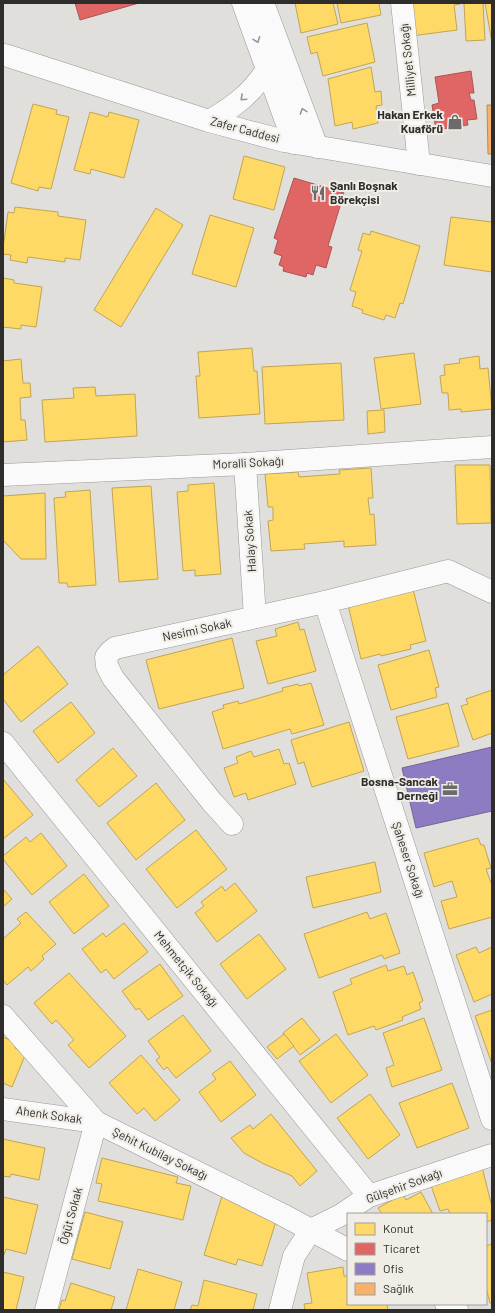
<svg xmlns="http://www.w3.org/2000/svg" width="495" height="1313" viewBox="0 0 495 1313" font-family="Barlow,sans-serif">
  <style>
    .homes { fill: #ffd966; stroke: #c0a554 }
    .shops { fill: #e06666; stroke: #ab5554 }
    .offices { fill: #8e7cc3; stroke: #716495 }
    .health { fill: #f6b26b; stroke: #ba8a58 }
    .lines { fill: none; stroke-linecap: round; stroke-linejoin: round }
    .minor-casing { stroke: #999896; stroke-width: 23 }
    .tertiary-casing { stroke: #999896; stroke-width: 23 }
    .minor { stroke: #fafafa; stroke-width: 22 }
    .tertiary { stroke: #fafafa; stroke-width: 22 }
    .oneway { stroke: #949492 }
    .labels { text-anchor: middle; stroke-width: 4; stroke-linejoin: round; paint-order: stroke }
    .street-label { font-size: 12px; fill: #2e2d2b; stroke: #f0ede7 }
    .poi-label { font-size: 12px; font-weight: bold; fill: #2e2d2b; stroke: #f0ede7; text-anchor: end }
  </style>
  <rect width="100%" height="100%" fill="#e1dfdc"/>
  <g class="homes">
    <path d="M295,3h38l5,21 -37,9z"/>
    <path d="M337,3h42l2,12 -40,8z"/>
    <path d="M404,3h56v1l-6,1 3,25 -46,6z"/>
    <path d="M464,3h19l2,37 -19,1z"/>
    <path d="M485,3h7v40z"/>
    <path d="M367,23l8,39 -52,14 -6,-24 -6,2 -4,-17z"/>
    <path d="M371,67l4,25 6,-1 1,14 -6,1 2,17 -25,6 -1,-7 -17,4 -7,-47z"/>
    <path d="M33,104l24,6 -1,4 13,3 -18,72 -12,-2 -1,4 -27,-8z"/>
    <path d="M90,112l18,5 1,-5 30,8 -15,58 -33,-9 -1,5 -16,-4z"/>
    <path d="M244,156l41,11 -11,43 -41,-11z"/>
    <path d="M15,207l43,5v4l28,4 -6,40 -15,-2v4l-37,-5 -1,6 -17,-3 1,-5 -8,-1v-6l5,-36 6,1z"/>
    <path d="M156,208l27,17 -62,102 -27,-17z"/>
    <path d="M210,215l44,13 -18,59 -44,-13z"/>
    <path d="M451,217l41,5v50l-48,-7z"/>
    <path d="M371,231l49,15 -17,58 -3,-1 -5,15 -9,-3 -2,5 -22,-7 1,-3 -11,-4 4,-14 -6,-2 12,-39 -4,-1 5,-17 7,2z"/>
    <path d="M3,278l11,2v3l28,4 -6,40 -15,-2v4l-18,-2z"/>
    <path d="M252,348l2,23h3l3,43 -61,4 -3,-42h4l-2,-24z"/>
    <path d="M414,353l7,51 -40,5 -7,-51z"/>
    <path d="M479,356l1,13 8,-1 4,41 -31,3v-3l-12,1 -1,-17h-6l-2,-17 5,-1 -1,-10 16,-2 -1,-4z"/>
    <path d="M21,359l2,24h7l1,14 -11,1 1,22h4l2,20 -24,2v-81z"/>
    <path d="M341,363l3,57 -79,4 -3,-57z"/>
    <path d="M95,387l1,9 39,-2 2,42 -92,6 -3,-42 32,-2 -1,-10z"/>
    <path d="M384,410l1,22 -17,2 -1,-23z"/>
    <path d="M455,465h35l1,58 -34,1z"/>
    <path d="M371,468l2,30h-5l2,17 4,-1 2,31 -32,2v-6l-40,3 1,5 -34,2 -3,-30 5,-1v-13h-5l-3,-33 33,-2 1,5 41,-3 -1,-4z"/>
    <path d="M214,483l7,91 -26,2v-6l-12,1 -6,-79 11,-1v-6z"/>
    <path d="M151,486l7,93 -39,3 -7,-94z"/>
    <path d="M90,490l6,95 -28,2 -1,-4h-8l-5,-85 12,-1 -1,-5z"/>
    <path d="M45,493l1,66h-25l-18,-19v-44z"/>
    <path d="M413,589l13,52 -16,4 1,4 -30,7 -1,-2 -19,5 -13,-54z"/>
    <path d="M298,622l2,8 4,-1 12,42 -48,13 -12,-43 21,-5 -2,-7z"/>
    <path d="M232,638l12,50 -85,21 -13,-49z"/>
    <path d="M38,646l30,38 -47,38 -18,-23v-24z"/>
    <path d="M429,650l10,37 -4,1 2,9 -46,13 -13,-45z"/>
    <path d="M311,683l13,42 -32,9 -2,-5 -67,20 -11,-37 12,-4 -1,-3 15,-4 1,3 44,-13 -1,-3 16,-4 1,2z"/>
    <path d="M492,690v43l-19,7 -12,-34 7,-2 -2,-5z"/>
    <path d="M71,702l24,31 -37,30 -25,-32z"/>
    <path d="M448,703l11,43 -51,13 -12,-42z"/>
    <path d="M349,722l15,49 -52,16 -8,-25 -6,2 -7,-24z"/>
    <path d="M113,748l24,28 -38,31 -23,-27z"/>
    <path d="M279,749l5,15 5,-1 7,21 -48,16 -2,-7 -12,4 -10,-29 14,-5 -2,-6 15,-6 3,6z"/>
    <path d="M3,779l30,36 -30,24z"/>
    <path d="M156,783l29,37 -49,40 -29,-37z"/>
    <path d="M196,830l31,39 -50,39 -31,-39z"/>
    <path d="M41,833l26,33 -35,29 -29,-36v-3l23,-19 4,5z"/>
    <path d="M478,838l3,7h3l7,23 -5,1 5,14 1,-1v35l-43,12 -8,-28 16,-4 -5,-16 -18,6 -10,-34z"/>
    <path d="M375,862l6,30 -68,16 -7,-31z"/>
    <path d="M84,874l25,32 -35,28 -25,-32z"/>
    <path d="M235,883l22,28 -40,31 -22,-29 9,-7 -3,-4 21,-16 3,5z"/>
    <path d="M3,889l9,10 -9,8z"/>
    <path d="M26,912l30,32 -14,12 2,3 -13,12 -3,-4 -21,18 -4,-5v-41l18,-16 -4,-4z"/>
    <path d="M367,912l3,7 16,-6 14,40 -16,6 -2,-4 -63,23 -15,-44z"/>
    <path d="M124,923l24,29 -34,27 -8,-10 -5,4 -19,-24 21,-16 3,4z"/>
    <path d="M259,934l27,35 -39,30 -27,-35z"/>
    <path d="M476,947l3,6 13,-6v47l-18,8 -18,-47z"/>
    <path d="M160,964l23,32 -35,24 -9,-12 -3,2 -14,-19z"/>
    <path d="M386,965l2,6 16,-5 3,9 6,-3 10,29 -4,2 2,6 -19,8 1,3 -27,10 -2,-4 -26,9 -15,-43 19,-8 -2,-5z"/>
    <path d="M69,973l57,63 -37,32 -21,-23 6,-5 -18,-20 -4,4 -18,-21z"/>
    <path d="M492,1010v54l-17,-48z"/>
    <path d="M183,1015l28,36 -35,27 -9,-11 -3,3 -8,-10 4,-3 -12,-16z"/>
    <path d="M302,1018l18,22 -20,15 -17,-22z"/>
    <path d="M424,1018l18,52 -50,17 -6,-19 8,-3 -11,-32z"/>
    <path d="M284,1034l10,12 -17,13 -10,-12z"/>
    <path d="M336,1034l32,41 -37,28 -32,-42z"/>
    <path d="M3,1037l14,6 -2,5 11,5 -14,34 -9,-4z"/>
    <path d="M141,1055l39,45 -25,21 -11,-13 -7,6 -28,-31z"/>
    <path d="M230,1061l26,34 -35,27 -22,-30 17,-13 -4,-5z"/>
    <path d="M452,1083l17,45 -52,20 -18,-45z"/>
    <path d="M370,1094l30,41 -32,24 -31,-41z"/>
    <path d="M271,1114l46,57 -17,15 -8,-10 -28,-12 -20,-11 -13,-15 19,-13 3,4z"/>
    <path d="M3,1139l42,9 -6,32 -28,-6 -1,3 -7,-1z"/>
    <path d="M102,1158l76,19 -2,6 15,3 -8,34 -85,-19 4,-17 -6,-1z"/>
    <path d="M482,1167l10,40v13l-6,2v-8h-36l-2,-5 -8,2 -11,-31z"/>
    <path d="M421,1192l12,22h-51l-4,-6 25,-14 3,6z"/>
    <path d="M222,1196l55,22 -15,48 -24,-7 -2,6 -32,-10z"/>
    <path d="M3,1197l35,8 -12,49 -20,-5 -2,6 -1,-1z"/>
    <path d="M85,1212l38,10 -13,47 -38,-10z"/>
    <path d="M492,1244v59h-2l-4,-15v-42z"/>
    <path d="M343,1267l1,9h4v28h39l1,6h-83l-1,-6 8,-1 -5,-30z"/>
    <path d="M138,1269l44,13 -8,28h-48z"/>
    <path d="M3,1272l21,5 -8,33h-13z"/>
    <path d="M204,1280l53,14 -4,16h-63l2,-5 6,1z"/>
    <path d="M71,1283l44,14 -4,13h-52l3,-10 3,1z"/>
  </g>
  <g class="shops">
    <path d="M75,3h64l-59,17z"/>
    <path d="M471,71l3,22h-5l2,7h3l3,19 -10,1 1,5 -32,5 -4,-25 7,-2 -4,-26z"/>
    <path d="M294,178l50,15 -16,53 4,1 -6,21 -10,-3 -3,10 -6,-2 -1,4 -23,-6 1,-4 -5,-2 3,-9 -8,-3 4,-13 -4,-2z"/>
  </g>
  <path class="offices" d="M492,747v64l-76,17 -14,-60z"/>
  <path class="health" d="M487,105h5v49h-4z"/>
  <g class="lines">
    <g class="minor-casing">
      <g id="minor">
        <path d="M243,3l51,140"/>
        <path d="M263,3l54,144"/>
        <path d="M402,3l17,161"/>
        <path d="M209,121c25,-14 43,-28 59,-53"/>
        <path d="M245,464l10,153"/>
        <path d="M3,475l242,-11 247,-17"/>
        <path d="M325,602l167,517"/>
        <path d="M3,743l366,453"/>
        <path d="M232,824l-20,-22 -99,-124 -6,-12 -1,-9 4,-5 5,-4 210,-46 123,-31 44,21"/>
        <path d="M3,1016l93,106 187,93 65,35"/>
        <path d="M3,1109l93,13 -50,188"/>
        <path d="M446,1304l11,6"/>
        <path d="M280,1310l14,-54 17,-26 30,-15 28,-19 123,-41"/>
      </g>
    </g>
    <g class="tertiary-casing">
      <path id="tertiary" d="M5,55l204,66 75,20 208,35"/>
    </g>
    <use href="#minor" class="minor"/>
    <use href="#tertiary" class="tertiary"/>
  </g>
  <defs><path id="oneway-chevron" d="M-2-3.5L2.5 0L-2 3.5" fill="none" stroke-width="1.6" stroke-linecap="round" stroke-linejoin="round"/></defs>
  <g class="oneway">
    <use href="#oneway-chevron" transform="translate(257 40) rotate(69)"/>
    <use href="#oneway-chevron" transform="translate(243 98) rotate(137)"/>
    <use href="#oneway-chevron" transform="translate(303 111) rotate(-110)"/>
  </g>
  <defs>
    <g id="shop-bare" transform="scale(1.2)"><path d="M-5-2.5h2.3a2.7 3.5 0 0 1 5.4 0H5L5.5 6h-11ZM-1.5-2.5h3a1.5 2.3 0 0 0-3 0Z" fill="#6d6b69" stroke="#f0ede7" stroke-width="2.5" paint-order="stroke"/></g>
    <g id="restaurant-bare" transform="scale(1.2)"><path d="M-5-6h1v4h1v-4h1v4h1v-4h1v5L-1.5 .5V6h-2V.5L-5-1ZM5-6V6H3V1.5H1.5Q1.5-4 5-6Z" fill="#6d6b69" stroke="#f0ede7" stroke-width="2.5" paint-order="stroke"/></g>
    <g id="office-bare" transform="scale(1.2)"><path d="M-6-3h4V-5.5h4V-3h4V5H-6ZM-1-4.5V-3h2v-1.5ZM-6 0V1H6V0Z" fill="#6d6b69" stroke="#f0ede7" stroke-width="2.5" paint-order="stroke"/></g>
  </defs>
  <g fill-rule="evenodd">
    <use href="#shop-bare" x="455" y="122"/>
    <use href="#restaurant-bare" x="318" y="193"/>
    <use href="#office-bare" x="450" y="789"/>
  </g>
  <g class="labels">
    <g class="street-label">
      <text transform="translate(408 60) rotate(-96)" y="4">Milliyet Sokağı</text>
      <text transform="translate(245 130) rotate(15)" y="4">Zafer Caddesi</text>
      <text transform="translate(248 463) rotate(-3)" y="4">Moralli Sokağı</text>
      <text transform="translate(250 541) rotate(-94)" y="4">Halay Sokak</text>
      <text transform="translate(197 630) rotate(-12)" y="4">Nesimi Sokak</text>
      <text transform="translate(408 860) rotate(72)" y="4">Şaheser Sokağı</text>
      <text transform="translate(186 969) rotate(51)" y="4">Mehmetçik Sokağı</text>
      <text transform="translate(49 1115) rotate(8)" y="4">Ahenk Sokak</text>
      <text transform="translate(160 1154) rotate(26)" y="4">Şehit Kubilay Sokağı</text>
      <text transform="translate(404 1186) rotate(-20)" y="4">Gülşehir Sokağı</text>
      <text transform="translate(71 1216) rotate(-75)" y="4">Öğüt Sokak</text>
    </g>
    <g class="poi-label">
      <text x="443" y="119">Hakan Erkek<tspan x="443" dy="14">Kuaförü</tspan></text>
      <text x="330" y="190" text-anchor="start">Şanlı Boşnak<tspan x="330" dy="14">Börekçisi</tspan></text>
      <text x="438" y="786">Bosna-Sancak<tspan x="438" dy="14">Derneği</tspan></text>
    </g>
  </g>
  <rect width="495" height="1313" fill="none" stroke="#2e2d2b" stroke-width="8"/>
  <rect x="347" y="1213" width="140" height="92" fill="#f0ede7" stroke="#a2a09c"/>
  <rect x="355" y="1223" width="20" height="12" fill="#ffd966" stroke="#a2a09c"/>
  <text x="383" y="1233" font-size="12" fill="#2e2d2b">Konut</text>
  <rect x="355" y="1243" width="20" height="12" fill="#e06666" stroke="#a2a09c"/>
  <text x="383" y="1253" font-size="12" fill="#2e2d2b">Ticaret</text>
  <rect x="355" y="1263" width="20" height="12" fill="#8e7cc3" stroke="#a2a09c"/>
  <text x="383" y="1273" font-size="12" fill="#2e2d2b">Ofis</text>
  <rect x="355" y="1283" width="20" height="12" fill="#f6b26b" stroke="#a2a09c"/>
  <text x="383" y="1293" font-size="12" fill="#2e2d2b">Sağlık</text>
</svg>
